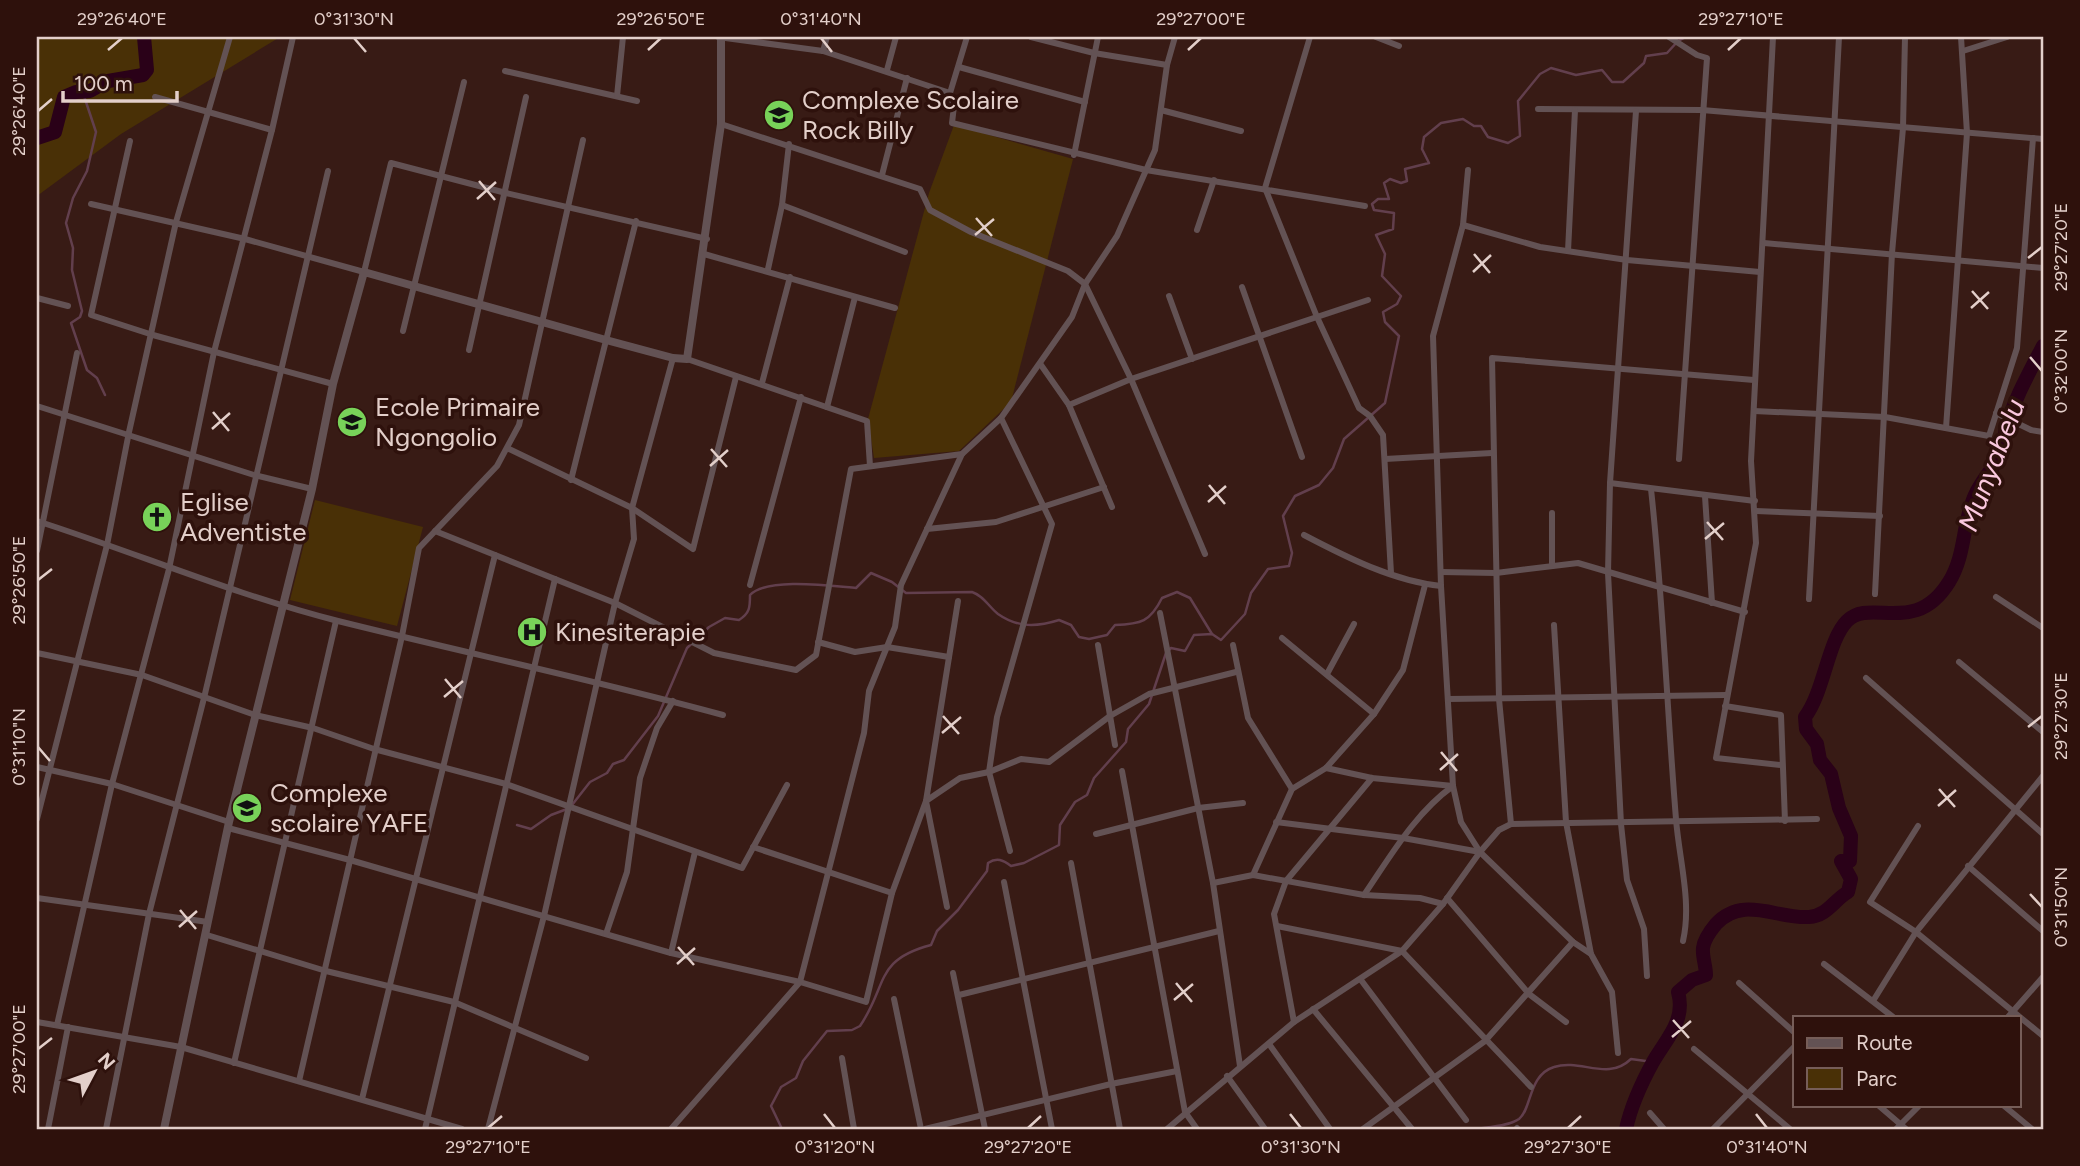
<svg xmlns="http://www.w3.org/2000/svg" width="2080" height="1166" viewBox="0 0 2080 1166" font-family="Figtree,sans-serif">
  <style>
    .green { fill: #493006 }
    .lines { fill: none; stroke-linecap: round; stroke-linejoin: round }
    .stream { stroke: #623f4d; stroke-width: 2.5 }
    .river { stroke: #2a0118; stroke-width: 14 }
    .minor { stroke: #635254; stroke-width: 6 }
    .tertiary { stroke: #635254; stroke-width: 8 }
    .ticks { fill: none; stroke: #e3cfca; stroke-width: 2.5 }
    .labels { text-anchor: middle; stroke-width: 7; stroke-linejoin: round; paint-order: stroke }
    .poi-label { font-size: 26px; fill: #e3cfca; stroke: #2e110c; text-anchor: start }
    .water-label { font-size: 28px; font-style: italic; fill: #fac8de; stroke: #2e110c }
    .neatline { fill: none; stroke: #e3cfca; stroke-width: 2.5 }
    .ticks-label { font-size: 18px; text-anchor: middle; fill: #e3cfca }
  </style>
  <rect width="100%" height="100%" fill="#381b15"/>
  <g class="green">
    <path d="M37,37h243l-159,97 -84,62z"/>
    <path d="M954,125l119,34 -62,243 -52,49 -85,7 -6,-39 61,-226z"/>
    <path d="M315,500l108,27 -26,99 -107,-26z"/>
  </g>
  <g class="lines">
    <g class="stream">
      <path d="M83,93l13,39 -9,39 -14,27 -7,25 7,25 -1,22 10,41 -2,6 -9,6 16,47 10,8 8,17"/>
      <path d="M572,805l18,-23 17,-9 6,-9 11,-4 34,-44 29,-68 22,-21 16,-9 14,2c11,-7 11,-13 11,-25 17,-18 82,-9 106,-7l15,-15 21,9 14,11 66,-1c12,4 16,14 26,22 20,14 39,13 61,6l12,5 8,12 10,2 18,-4 8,-10c26,-1 35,-3 47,-27l15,-6 13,6 22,36"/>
      <path d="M517,825l14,4 20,-14 16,-6"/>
      <path d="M782,1129l-11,-23 10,-19 15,-9 7,-17 24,-30 25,-1 8,-4c28,-41 14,-66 71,-81l6,-14 21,-21 29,-39 1,-8c9,-6 15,-3 23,3l13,-3 35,-18 1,-20 15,-23 12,-7 7,-17 32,-36 2,-13 21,-25 17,-51 5,-5 14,3 9,-16 18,-1 9,6 24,-26 6,-21 17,-24 21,-3 3,-13 -9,-37 12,-20 24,-11 14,-17 11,-29 41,-36 14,-67 -14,-14 -2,-10 14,-8 4,-8 -19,-20 3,-22 -9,-19 17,-6 1,-16 -20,-3 -2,-6 6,-5h11l-5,-16 6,-4 11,4 6,-2 -2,-12 24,-6 -7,-14 2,-12 17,-14 22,-4 11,7h7l7,11 20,6 12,-7 -2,-35 22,-27 11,-6 25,7 26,-5 10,12h11l21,-19 2,-7 21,-3 11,-12 8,-4"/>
      <path d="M1476,1129c13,-2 33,-3 43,-10 13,-10 9,-44 35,-52 27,-9 53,15 77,-8l22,3"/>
    </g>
    <g class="river">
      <path d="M37,138l18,-6 9,-35 12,-5 14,-1 18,-10 35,-6 4,-5 -3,-33"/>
      <path d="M1626,1129c5,-23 16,-47 27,-67 14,-24 33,-42 25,-70l14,-12 14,-5c0,-9 -4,-19 -3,-27 1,-9 8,-18 13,-24 27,-29 60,-5 93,-7 18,-1 25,-17 39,-25l3,-13 -10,-18h9l1,-25 -12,-28 -8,-34 -11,-14 -3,-16 -11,-15 -1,-12c19,-25 23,-77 42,-96 24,-24 68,16 102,-39 17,-27 13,-59 26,-87 7,-16 21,-29 27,-45 3,-7 2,-15 4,-21 8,-30 23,-56 37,-83"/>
    </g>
    <g class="minor">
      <path d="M718,37l105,14 127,42"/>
      <path d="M967,37l-17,56 4,13 -2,17 194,47 219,36"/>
      <path d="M1031,37l63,16 73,12"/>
      <path d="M1310,37l-45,151 52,129 42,91 11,8 13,19 8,138"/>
      <path d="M1376,37l23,9"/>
      <path d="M1669,37l28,18 10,3 -28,401"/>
      <path d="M1773,37l-22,424 5,82 -40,215 65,7"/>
      <path d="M823,51l4,-14"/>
      <path d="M1963,51l44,-14"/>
      <path d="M959,67l126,35"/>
      <path d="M887,70l9,-33"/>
      <path d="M505,71l132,30"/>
      <path d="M617,96l6,-59"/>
      <path d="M155,97l117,33"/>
      <path d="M1538,109l164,1 341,29"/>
      <path d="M1161,110l80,21"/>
      <path d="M1636,111l-26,372 -2,90 13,251 6,56 17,49 3,47"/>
      <path d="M721,124l199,65 10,21 41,22 97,39 17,13 46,95 74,175"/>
      <path d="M130,141l-39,174 62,20 180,49"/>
      <path d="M1074,155l24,-118"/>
      <path d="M1468,170l-5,55 -30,111 8,250 12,200 8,36 19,30 93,90 18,12 21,38 6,61"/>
      <path d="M882,175l25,-97"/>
      <path d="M91,204l154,35 119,33 27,-109 115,30 201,46"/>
      <path d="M782,205l123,47"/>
      <path d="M1463,225l77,22 87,13 133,12"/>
      <path d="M1197,230l17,-50"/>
      <path d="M1764,243l279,25"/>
      <path d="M1568,251l7,-141"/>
      <path d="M704,254l191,54"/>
      <path d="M768,269l14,-64 7,-61"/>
      <path d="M1242,287l60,170"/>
      <path d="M1169,296l23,63"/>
      <path d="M37,298l31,8"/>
      <path d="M403,331l61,-249"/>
      <path d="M469,350l57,-253"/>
      <path d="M687,359l180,62 3,45"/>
      <path d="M1041,365l28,40 43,102"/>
      <path d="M762,383l28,-106"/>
      <path d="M1069,405l62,-26 237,-79"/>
      <path d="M37,406l217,69 58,14"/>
      <path d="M827,407l28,-110"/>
      <path d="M1754,411l131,6 104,19 28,-88 16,-210"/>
      <path d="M1996,413l35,17 12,2"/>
      <path d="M1001,418l51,106 -55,193 -8,55 21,79"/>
      <path d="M1946,428l21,-295 -6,-96"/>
      <path d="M509,449l123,59 61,41 43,-172"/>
      <path d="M1385,459l107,-6"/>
      <path d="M571,480l65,-259"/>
      <path d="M1610,483l145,18"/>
      <path d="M1651,489c12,110 16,220 25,330 3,40 16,83 7,122"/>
      <path d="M1705,496l7,107"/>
      <path d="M1756,511l124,5"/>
      <path d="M1552,513v53"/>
      <path d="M37,521c100,32 198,74 301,100 128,32 257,59 385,94"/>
      <path d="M927,529l69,-7 108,-35"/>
      <path d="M435,531l180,72 99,50 82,17 20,-15 35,-186 111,-15 39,-36 71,-101 13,-33 32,-48 38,-86 12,-85 8,-28"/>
      <path d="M1304,535c42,22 89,46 137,51"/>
      <path d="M37,551l40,-198"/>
      <path d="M1441,572l55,1 82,-10 167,49"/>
      <path d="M750,585l51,-188"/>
      <path d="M1875,594l17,-341 11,-125 2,-91"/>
      <path d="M1996,597l47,31"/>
      <path d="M1809,599l30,-562"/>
      <path d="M1160,613l53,270 27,183"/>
      <path d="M1554,625l12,197 25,132"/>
      <path d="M1282,638l92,76"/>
      <path d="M818,642l37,10 32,-5 62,10"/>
      <path d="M1098,645l17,100"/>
      <path d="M1233,645l15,73 44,71"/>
      <path d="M37,653l105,22 113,40 58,13 61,21 132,35 236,84 45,-83"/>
      <path d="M1959,662l84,70"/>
      <path d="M1327,674l27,-50"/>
      <path d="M1866,678l177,156"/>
      <path d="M1448,699l278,-4"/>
      <path d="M1725,706l56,9 4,106"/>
      <path d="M37,767l75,17 117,38"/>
      <path d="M1326,768l46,10 81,8"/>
      <path d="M1122,771l63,341 12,17"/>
      <path d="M37,819l70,-274 22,-113 47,-210 54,-185"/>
      <path d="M1276,822l127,16 77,14"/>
      <path d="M1511,824l-12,-125 -7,-341 262,22"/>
      <path d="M1918,826l-48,76 46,30 127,104"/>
      <path d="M228,828l122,32 321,93 129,29 66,20 26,-109 34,-92 32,-200"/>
      <path d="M1096,834l102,-26 45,-5"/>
      <path d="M753,847l139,46"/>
      <path d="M1071,863l49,266"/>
      <path d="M1968,866l75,65"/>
      <path d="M1253,875l39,-86 34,-21 48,-54 29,-44 22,-85"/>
      <path d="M1004,882l48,247"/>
      <path d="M1213,883l40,-8 111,20 56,3 23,6"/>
      <path d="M1364,895c26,-38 51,-82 89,-109"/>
      <path d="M37,898l171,24"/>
      <path d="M1447,898l82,96 37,28"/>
      <path d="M947,907l-21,-106 34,-23 29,-6 32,-13 28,3 61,-46 39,-22 87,-22"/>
      <path d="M1277,926l125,25 129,136"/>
      <path d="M606,934l21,-62 13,-94 17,-50 16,-27"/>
      <path d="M207,935l119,36 128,31 132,56"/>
      <path d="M671,953l24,-101"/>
      <path d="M1824,964l69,53"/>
      <path d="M953,973l32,156"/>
      <path d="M1361,980l105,140"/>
      <path d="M1739,983l56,50"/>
      <path d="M959,995l260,-64"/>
      <path d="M894,999l27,130"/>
      <path d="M1873,1001l43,-69 127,-156"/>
      <path d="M1313,1009l99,120"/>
      <path d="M2008,1017l35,-40"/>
      <path d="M37,1022l144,25 281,82"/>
      <path d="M1294,1022l-20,-108 12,-33 86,-103"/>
      <path d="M57,1025l55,-241 57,-215 45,-217 58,-222 21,-93"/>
      <path d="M1269,1044l61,85"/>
      <path d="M1694,1049l96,80"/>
      <path d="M842,1058l12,71"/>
      <path d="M234,1063l102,-442"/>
      <path d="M1227,1076l38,53"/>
      <path d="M299,1081l103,-445 17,-88 78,-82 22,-41 64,-285"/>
      <path d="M362,1099l133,-544"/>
      <path d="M1878,1105l28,24"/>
      <path d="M2003,1105l29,24"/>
      <path d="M1650,1113l14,16"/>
      <path d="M1517,1128l1,1"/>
      <path d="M48,1129l20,-102"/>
      <path d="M106,1129l43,-215 55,-216 124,-527"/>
      <path d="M425,1129l130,-550"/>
      <path d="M488,1129l56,-213 71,-313 19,-64 -2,-31 41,-150"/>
      <path d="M671,1129l129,-147 64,-249 5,-42 26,-64 6,-42 61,-131"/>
      <path d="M925,1129l186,-45 66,-13"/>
      <path d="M1167,1129l127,-107 108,-71 41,-47 37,-52 19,-22 12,-6 306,-5"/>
      <path d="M1363,1129l122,-88 88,-99"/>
      <path d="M1713,1129l82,-83"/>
      <path d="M1896,1129l24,-24"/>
    </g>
    <path class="tertiary" d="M164,1129l65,-307 83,-333 21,-105 31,-112 242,68 67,18 14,1 34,-235v-87"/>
  </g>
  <path class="ticks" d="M354,38l12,14M821,38l11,14M108,50l14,-12M648,50l13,-12M1188,50l13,-12M1728,50l13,-12M38,111l14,-12M479,181l16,19M477,199l19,-17M976,218l16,18M975,235l19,-16M1474,254l16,19M2028,258l14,-11M1473,272l18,-17M1972,291l16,18M1971,308l18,-16M2030,357l12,14M213,412l16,19M212,429l18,-16M711,449l16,18M710,466l18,-16M1209,485l16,19M1208,502l18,-16M1707,522l16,18M1705,539l19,-16M38,580l14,-11M445,679l16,19M444,697l19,-16M943,716l16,18M2028,727l14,-11M942,733l19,-16M38,747l12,14M1441,752l16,19M1440,770l18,-16M1939,789l16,18M1938,806l18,-16M2030,894l12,13M180,910l16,19M179,927l18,-16M678,947l16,18M677,964l18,-16M1176,983l16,19M1174,1000l19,-16M1673,1020l16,18M1672,1037l19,-16M38,1049l14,-11M824,1114l11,14M1290,1114l11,14M1756,1114l11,14M488,1128l14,-12M1028,1128l13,-12M1568,1128l13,-12"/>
  <defs>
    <g id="school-disc" transform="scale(1.575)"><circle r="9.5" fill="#78d259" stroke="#2e110c"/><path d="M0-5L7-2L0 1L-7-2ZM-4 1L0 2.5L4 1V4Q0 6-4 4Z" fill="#111"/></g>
    <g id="church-disc" transform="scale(1.575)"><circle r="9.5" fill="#78d259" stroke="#2e110c"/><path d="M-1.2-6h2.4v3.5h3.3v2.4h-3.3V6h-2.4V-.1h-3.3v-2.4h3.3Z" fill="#111"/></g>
    <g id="hospital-disc" transform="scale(1.575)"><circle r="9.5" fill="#78d259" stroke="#2e110c"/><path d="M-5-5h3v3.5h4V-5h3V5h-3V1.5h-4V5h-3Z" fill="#111"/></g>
  </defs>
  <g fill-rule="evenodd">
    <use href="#school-disc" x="779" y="115"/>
    <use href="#school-disc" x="352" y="422"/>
    <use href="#church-disc" x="157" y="517"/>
    <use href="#hospital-disc" x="532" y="632"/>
    <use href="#school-disc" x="247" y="808"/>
  </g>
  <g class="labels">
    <g class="poi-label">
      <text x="802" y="109">Complexe Scolaire<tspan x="802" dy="30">Rock Billy</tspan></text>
      <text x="375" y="416">Ecole Primaire<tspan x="375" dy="30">Ngongolio</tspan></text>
      <text x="180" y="511">Eglise<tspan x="180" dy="30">Adventiste</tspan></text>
      <text x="555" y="641">Kinesiterapie</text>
      <text x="270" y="802">Complexe<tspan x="270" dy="30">scolaire YAFE</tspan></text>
    </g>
    <g class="water-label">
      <text transform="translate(1991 465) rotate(-69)" y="10">Munyabelu</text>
    </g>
  </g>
  <rect width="2080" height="1166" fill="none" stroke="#2e110c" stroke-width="77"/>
  <rect x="1793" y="1016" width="228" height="91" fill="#2e110c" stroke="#765d58" stroke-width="2"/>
  <rect x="1807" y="1038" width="35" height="10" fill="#635254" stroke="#765d58" stroke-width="2"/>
  <text x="1856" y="1050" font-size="21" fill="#e3cfca">Route</text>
  <rect x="1807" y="1068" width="35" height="21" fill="#493006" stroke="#765d58" stroke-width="2"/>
  <text x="1856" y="1086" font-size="21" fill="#e3cfca">Parc</text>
  <g transform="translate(94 1072) rotate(49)" stroke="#2e110c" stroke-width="5" paint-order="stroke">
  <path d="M0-5L12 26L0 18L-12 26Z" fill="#e3cfca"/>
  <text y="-10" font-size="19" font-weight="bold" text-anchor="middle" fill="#e3cfca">N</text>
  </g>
  <path d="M63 91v10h114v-10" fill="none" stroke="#e3cfca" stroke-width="3.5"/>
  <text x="74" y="91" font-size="21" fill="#e3cfca" stroke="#2e110c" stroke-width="5" paint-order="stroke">100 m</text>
  <rect x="38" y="38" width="2004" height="1090" class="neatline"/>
  <g class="ticks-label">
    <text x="122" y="25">29°26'40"E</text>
    <text x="354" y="25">0°31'30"N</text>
    <text x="661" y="25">29°26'50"E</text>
    <text x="821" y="25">0°31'40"N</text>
    <text x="1201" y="25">29°27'00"E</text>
    <text x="1741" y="25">29°27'10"E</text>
    <text transform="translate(19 111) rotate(-90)" y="6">29°26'40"E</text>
    <text transform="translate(2061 247) rotate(-90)" y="6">29°27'20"E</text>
    <text transform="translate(2061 371) rotate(-90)" y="6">0°32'00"N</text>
    <text transform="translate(19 580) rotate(-90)" y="6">29°26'50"E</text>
    <text transform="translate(2061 716) rotate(-90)" y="6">29°27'30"E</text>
    <text transform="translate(19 747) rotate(-90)" y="6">0°31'10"N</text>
    <text transform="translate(2061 907) rotate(-90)" y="6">0°31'50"N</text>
    <text transform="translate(19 1049) rotate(-90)" y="6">29°27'00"E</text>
    <text x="488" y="1153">29°27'10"E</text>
    <text x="835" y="1153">0°31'20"N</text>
    <text x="1028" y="1153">29°27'20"E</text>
    <text x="1301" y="1153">0°31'30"N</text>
    <text x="1568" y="1153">29°27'30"E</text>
    <text x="1767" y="1153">0°31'40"N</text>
  </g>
</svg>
